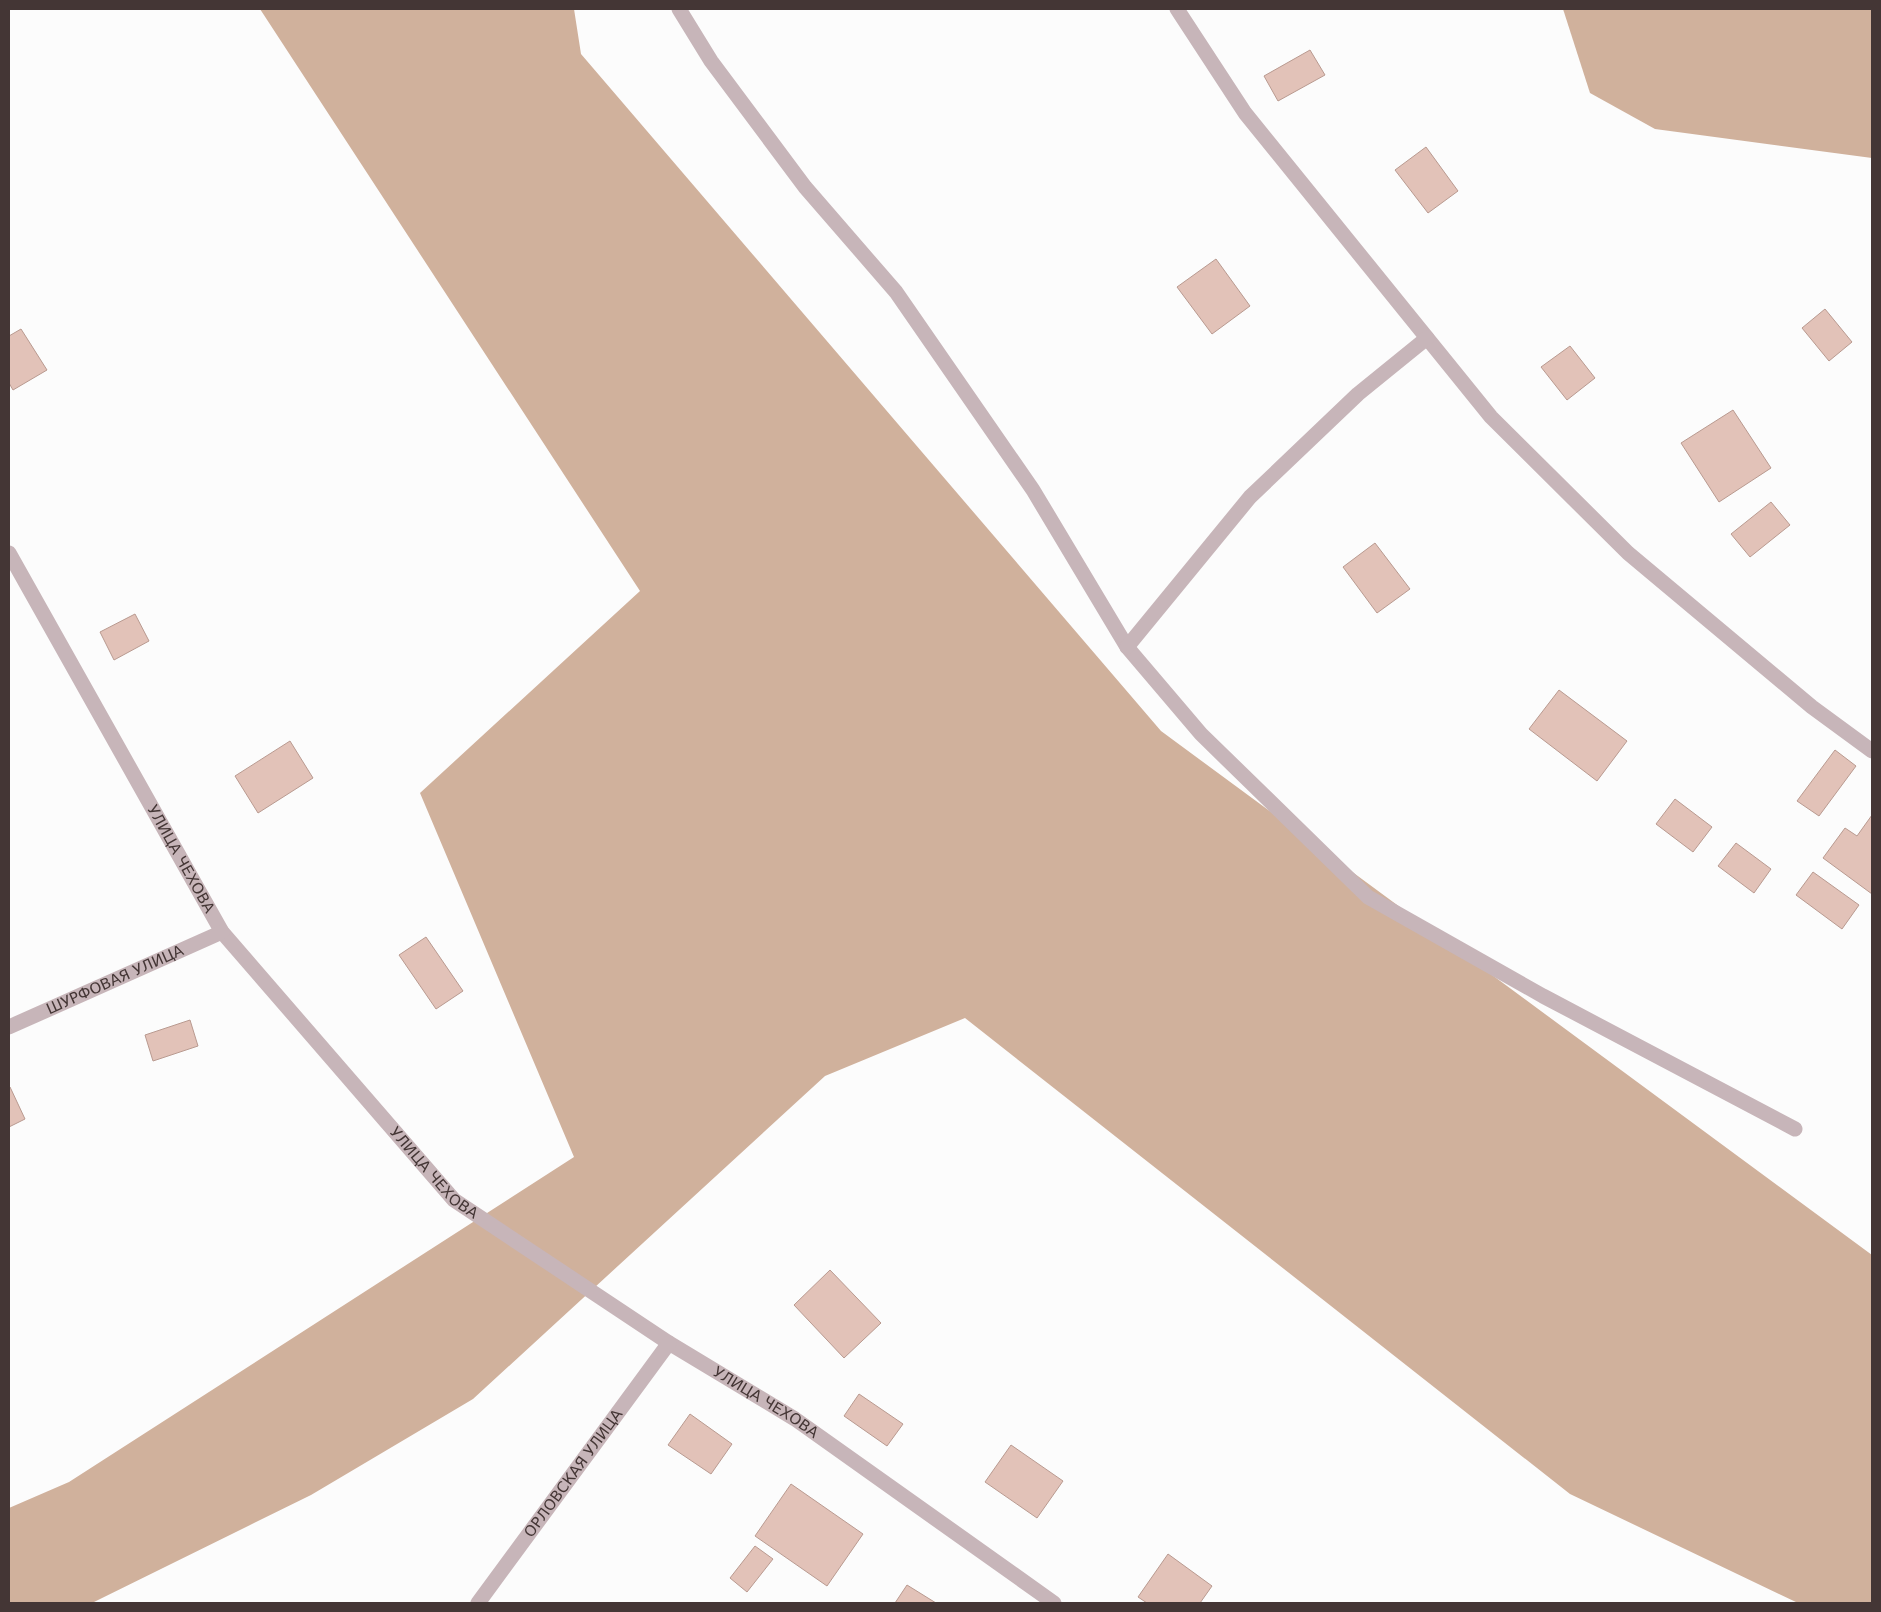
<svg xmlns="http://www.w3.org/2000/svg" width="1881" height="1612" viewBox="0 0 1881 1612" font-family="'DejaVu Sans',sans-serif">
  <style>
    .forest { fill: #d0b19c }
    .building { fill: #e2c2b8; stroke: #b99a90 }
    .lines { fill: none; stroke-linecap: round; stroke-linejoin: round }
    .minor { stroke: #c7b5b9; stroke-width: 15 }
    .labels { text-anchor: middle; stroke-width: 4.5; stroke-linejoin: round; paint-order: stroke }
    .street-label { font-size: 15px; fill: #443635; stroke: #fff }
  </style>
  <rect width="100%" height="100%" fill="#fcfcfc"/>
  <g class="forest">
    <path d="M260,9h314l7,45 580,677 711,524v348h-74l-228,-109 -605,-476 -140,58 -352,323 -162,96 -219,108h-83v-95l60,-26 505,-325 -154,-364 220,-202z"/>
    <path d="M1563,9h309v149l-217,-29 -65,-36z"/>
  </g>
  <g class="building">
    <path d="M1310,50l15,25 -47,26 -14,-25z"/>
    <path d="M1426,147l32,44 -30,22 -33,-43z"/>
    <path d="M1216,259l34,47 -38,28 -35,-47z"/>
    <path d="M1825,309l27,33 -23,19 -27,-33z"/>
    <path d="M21,329l26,41 -34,20 -4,-7v-47z"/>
    <path d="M1570,346l25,32 -28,22 -26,-33z"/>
    <path d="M1733,410l38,58 -52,34 -38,-59z"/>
    <path d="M1771,502l19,23 -40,32 -19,-23z"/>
    <path d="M1375,543l35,46 -33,24 -34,-46z"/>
    <path d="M135,614l14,27 -35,19 -14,-28z"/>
    <path d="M1559,690l68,51 -30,40 -68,-52z"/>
    <path d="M290,741l23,37 -55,35 -23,-37z"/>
    <path d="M1835,750l21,16 -37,50 -22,-15z"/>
    <path d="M1675,799l37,28 -19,25 -37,-28z"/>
    <path d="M1872,815v79l-49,-36 22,-30 12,8z"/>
    <path d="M1736,843l35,26 -17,24 -36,-27z"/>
    <path d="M1813,872l46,33 -17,24 -46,-34z"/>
    <path d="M426,937l37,54 -27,18 -37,-54z"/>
    <path d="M190,1020l8,26 -45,15 -8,-26z"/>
    <path d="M10,1087l15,32 -16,8v-39z"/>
    <path d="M830,1270l51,53 -37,35 -50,-53z"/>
    <path d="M859,1394l44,30 -16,22 -43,-30z"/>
    <path d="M690,1414l42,30 -21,30 -43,-29z"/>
    <path d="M1011,1445l52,36 -26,37 -52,-36z"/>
    <path d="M791,1484l72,50 -36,52 -72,-50z"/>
    <path d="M755,1546l18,13 -26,33 -17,-14z"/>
    <path d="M1168,1554l44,32 -12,17h-53l-9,-6z"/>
    <path d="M907,1585l29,18h-41z"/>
  </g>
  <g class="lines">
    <g class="minor">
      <path d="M679,9l32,52 94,126 91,105 137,198 94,157 74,87 167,163 175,99 252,133"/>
      <path d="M1177,9l68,104 246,304 137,136 184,154 60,44"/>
      <path id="s1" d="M9,553l213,379 232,268 215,143 126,76 259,184"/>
      <path d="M1127,647l123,-150 108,-103 69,-56"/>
      <path id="s2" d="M9,1027l213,-95"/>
      <path id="s3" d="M478,1603l191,-260"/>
    </g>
  </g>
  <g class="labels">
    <g class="street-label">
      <text dy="5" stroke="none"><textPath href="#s1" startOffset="351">УЛИЦА ЧЕХОВА</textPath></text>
      <text dy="5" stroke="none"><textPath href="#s2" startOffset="116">ШУРФОВАЯ УЛИЦА</textPath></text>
      <text dy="5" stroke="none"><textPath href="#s1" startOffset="756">УЛИЦА ЧЕХОВА</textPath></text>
      <text dy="5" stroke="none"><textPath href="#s1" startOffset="1161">УЛИЦА ЧЕХОВА</textPath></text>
      <text dy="5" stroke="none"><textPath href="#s3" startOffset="161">ОРЛОВСКАЯ УЛИЦА</textPath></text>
    </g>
  </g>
  <rect width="1881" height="1612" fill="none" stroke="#443635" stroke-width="20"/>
</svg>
